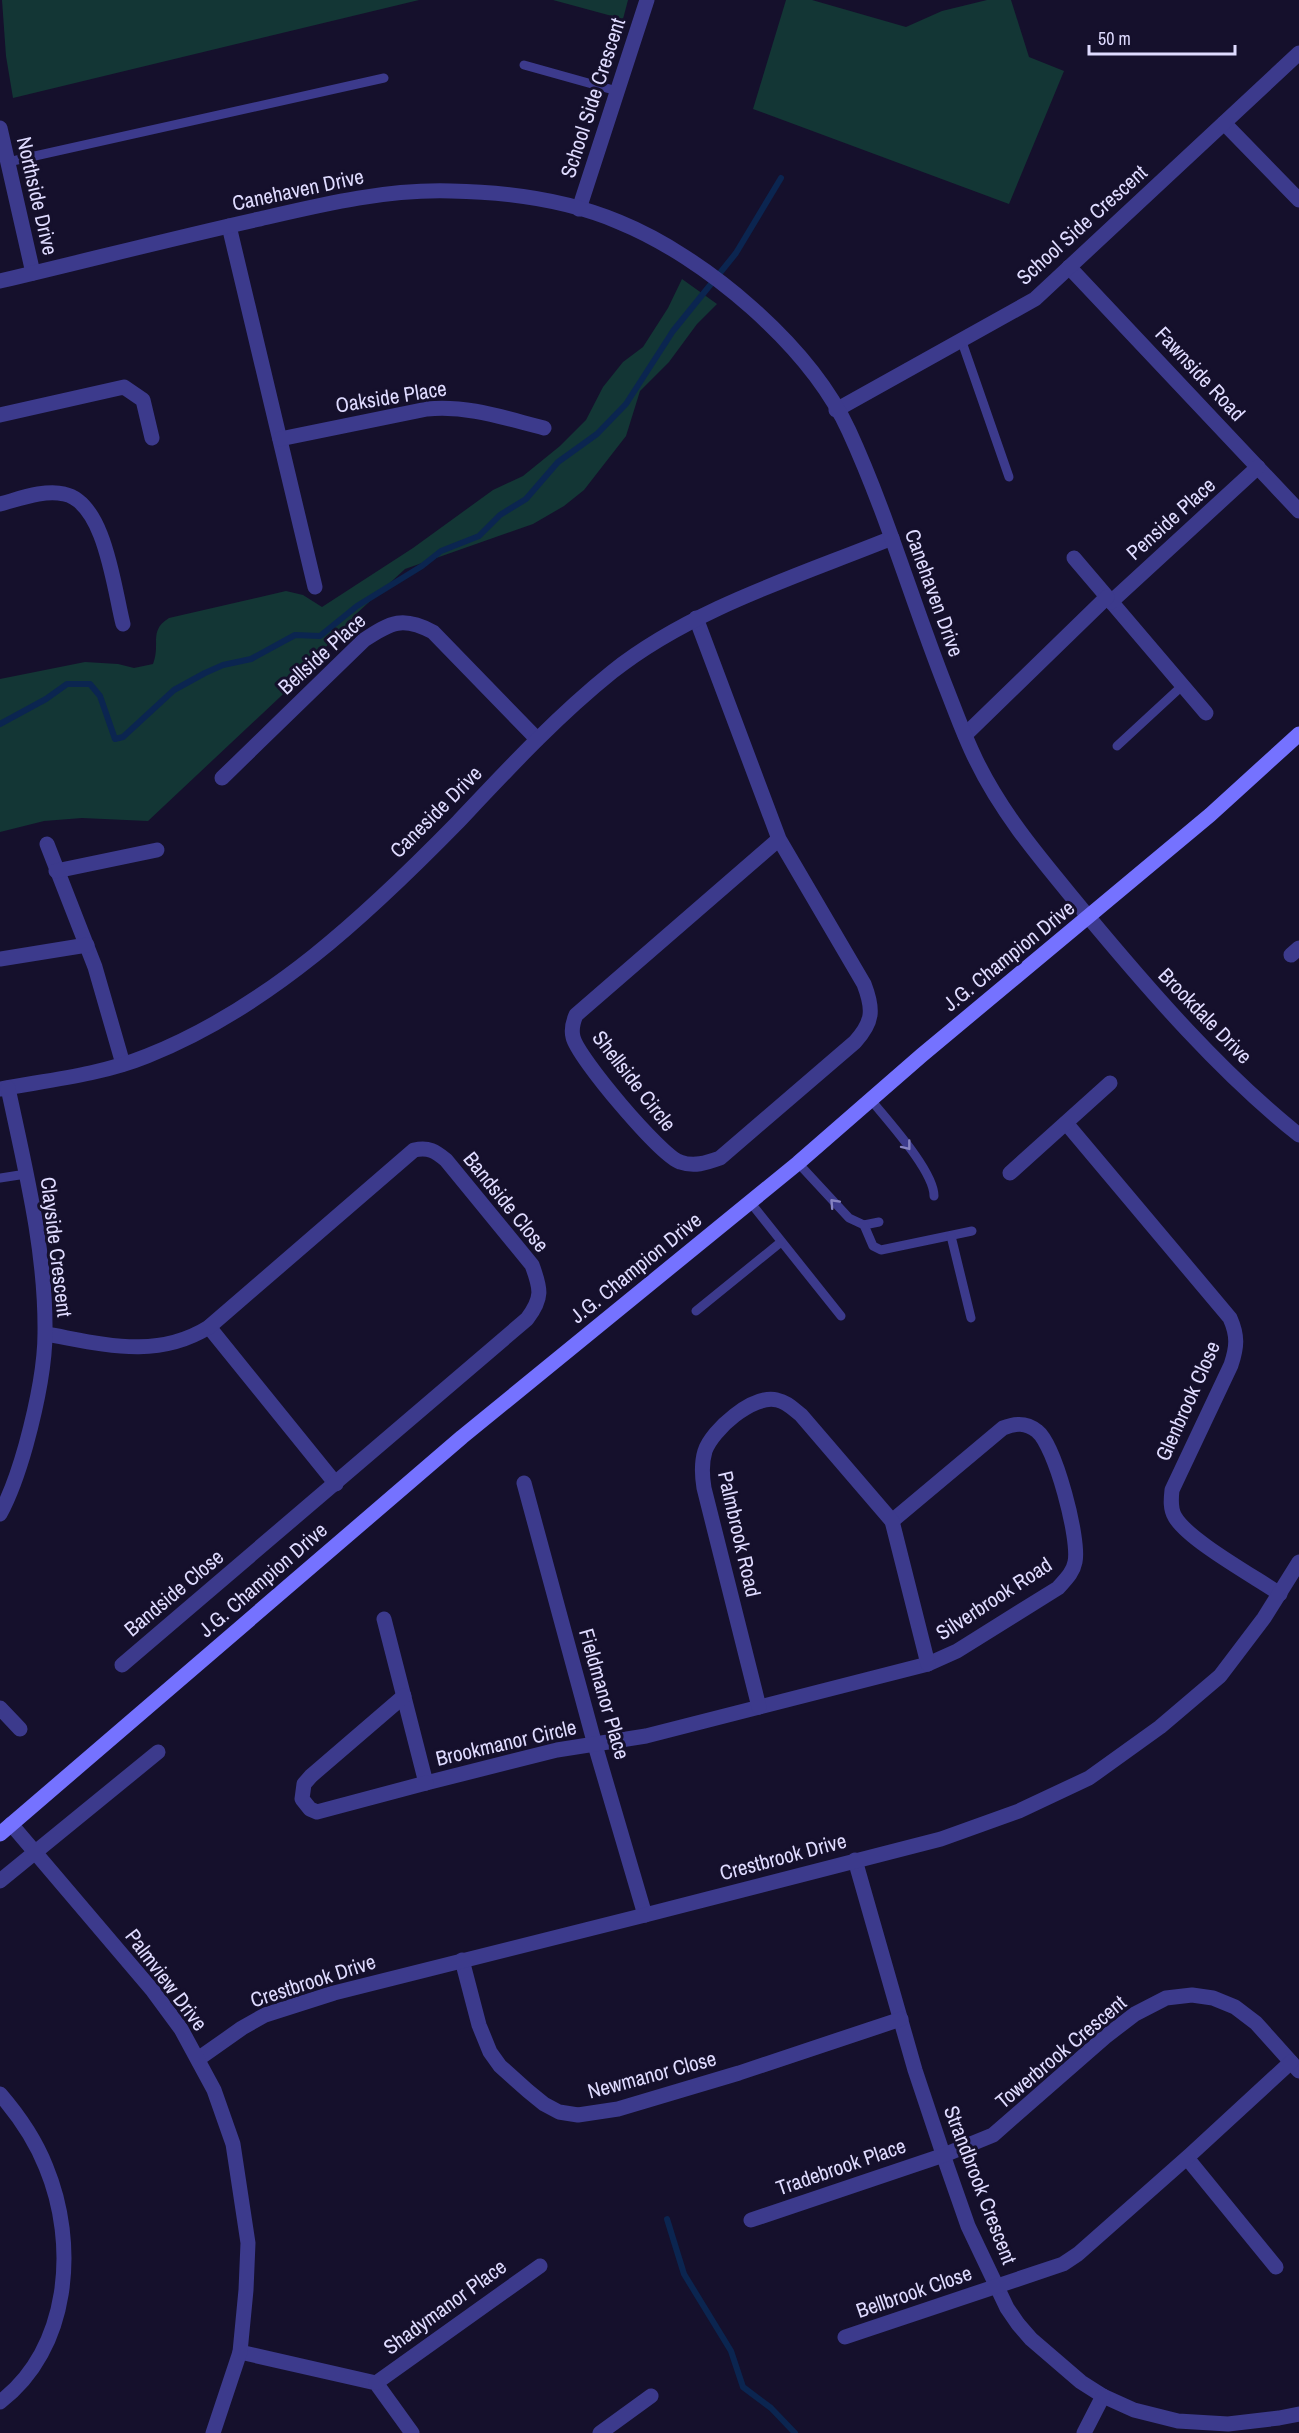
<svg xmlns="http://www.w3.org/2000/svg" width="1299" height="2433" viewBox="0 0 1299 2433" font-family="'Archivo Narrow',sans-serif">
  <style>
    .green { fill: #133635 }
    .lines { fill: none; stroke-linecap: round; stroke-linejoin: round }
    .stream { stroke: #0b2550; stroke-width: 6 }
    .service { stroke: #3c3a8c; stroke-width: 9 }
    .minor { stroke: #3c3a8c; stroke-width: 15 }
    .tertiary { stroke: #3c3a8c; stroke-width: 15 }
    .secondary { stroke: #7572ff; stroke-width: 15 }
    .oneway { stroke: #8582c0 }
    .labels { text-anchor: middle; stroke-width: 6; stroke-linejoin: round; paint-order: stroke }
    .street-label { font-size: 21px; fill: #dfdbff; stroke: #15102c }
  </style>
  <rect width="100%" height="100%" fill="#15102c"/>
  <g class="green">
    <path d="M2,0h417l-406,98 -7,-42z"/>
    <path d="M553,0h75l-5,19z"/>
    <path d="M786,0h26l94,27 36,-16 45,-11h24l18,57 35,14 -55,133 -256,-95z"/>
    <path d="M682,279l35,25 -20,20 -28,38 -29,29 -14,45 -42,54 -20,16 -31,18 -128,45 -50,46 -6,8 -15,12 -20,30 -166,156 -66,-3 -38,3 -44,11v-153l85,-17 33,2 16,4 19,-4c8,-20 -5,-33 16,-46l117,-27 17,4 19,12 91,-59 80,-58 30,-14 37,-30 26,-26 17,-33 20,-25 20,-15 25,-39z"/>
  </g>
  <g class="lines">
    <g class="stream">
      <path d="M0,724l46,-25 21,-15h23l10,12 15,43 8,-2 51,-47 31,-17 18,-8 28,-6 44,-24 25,1 37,-30 65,-40 19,-15 38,-15 21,-21 26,-16 32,-37 39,-28 29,-30 47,-73 63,-78 45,-75"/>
      <path d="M667,2219l17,55 47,77 12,36 28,21 24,25"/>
    </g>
    <g class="service">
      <path d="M524,65l93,26"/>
      <path d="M8,162l376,-84"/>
      <path d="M962,342l47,135"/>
      <path d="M1117,746l65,-60"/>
      <path d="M871,1100c17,21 63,71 63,96"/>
      <path d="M798,1163l51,55 15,7 15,-3"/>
      <path d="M0,1178l26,-4"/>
      <path d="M750,1202l91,114"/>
      <path d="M864,1225l9,21 8,4 91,-19"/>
      <path d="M951,1236l20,82"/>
      <path d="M696,1311l85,-69"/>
    </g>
    <g class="minor">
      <path d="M1224,123l75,77"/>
      <path d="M579,209l68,-209"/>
      <path d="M229,226l86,361"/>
      <path d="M1069,267l230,244"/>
      <path d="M836,410l199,-111 264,-246"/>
      <path d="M0,415l124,-28 19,13 9,38"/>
      <path d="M280,439l147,-30c41,-4 77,9 117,19"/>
      <path d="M0,504c19,-5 45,-15 64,-10 41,8 50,95 59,130"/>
      <path d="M1074,558l132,155"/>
      <path d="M1111,602l147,-135"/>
      <path d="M696,618l83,221 85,145c10,26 9,38 -9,58l-135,116c-14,5 -26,9 -40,4 -19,-6 -103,-105 -107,-125 -2,-8 0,-15 3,-22l203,-176"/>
      <path d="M965,735l142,-138"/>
      <path d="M222,778l142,-138c27,-18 39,-24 69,-8l104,107"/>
      <path d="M47,844l48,123 28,97"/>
      <path d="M56,871l101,-21"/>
      <path d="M1291,955l8,-7"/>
      <path d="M0,959l87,-14"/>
      <path d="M0,1089c49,-9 100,-14 147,-33 121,-48 221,-142 311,-234 49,-52 98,-105 154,-150 79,-63 186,-96 280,-134"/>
      <path d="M1066,1123l164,195c8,18 7,29 1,47l-59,125c-1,9 -2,19 3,27 13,23 80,60 105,77"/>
      <path d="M1010,1173l100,-90"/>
      <path d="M209,1327l127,157"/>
      <path d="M46,1334c57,10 110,26 163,-7l205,-177c15,-3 21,1 32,10l86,105c9,24 11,33 -5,54l-405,346"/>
      <path d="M524,1483l71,262 50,170"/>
      <path d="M0,1514c12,-22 19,-44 26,-69 9,-33 19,-77 19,-112 1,-82 -20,-165 -37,-245"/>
      <path d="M384,1619l42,164 131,-33 89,-14 282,-72 29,-13 101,-63c7,-8 15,-15 17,-26 5,-23 -20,-117 -38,-131 -11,-9 -22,-8 -34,-3l-111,93"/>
      <path d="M404,1696l-93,80 -7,8 -2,15 8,10 7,3 109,-29"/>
      <path d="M759,1707l-55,-219c-2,-12 -3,-24 1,-37 7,-21 48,-57 72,-51 10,2 16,9 24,15l91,106 36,143"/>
      <path d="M0,1708l20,21"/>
      <path d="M855,1860l60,210 32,96 21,60 39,82 11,16 13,15 50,43 22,14 31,14 44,11 50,3 51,-6 20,-4"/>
      <path d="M0,1881l158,-129"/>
      <path d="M462,1960l17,65 11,27 10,14 28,25 16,13 15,8 19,3 40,-6 121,-36 162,-54"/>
      <path d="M198,2059l44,-31 23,-13 69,-22 311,-78 296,-76 78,-28 70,-33 71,-51 60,-51 44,-58 35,-56"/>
      <path d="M0,2094c19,22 35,45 46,73 32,77 24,182 -46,235"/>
      <path d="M1187,2158l89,109"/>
      <path d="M751,2220l193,-65 49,-20 112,-98 30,-23 31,-16 26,-3 21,3 22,9 21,16 43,48"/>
      <path d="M845,2337l218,-73 15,-10 112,-99 101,-93"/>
      <path d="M240,2352l136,31 36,50"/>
      <path d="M376,2383l164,-117"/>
      <path d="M600,2433l51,-37"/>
      <path d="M1084,2433l19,-37"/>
    </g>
    <g class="tertiary">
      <path d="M0,128l33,145"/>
      <path d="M0,281c85,-20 170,-42 255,-61 65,-15 129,-31 196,-29 56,1 116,9 168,31 86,35 191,124 230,209 38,83 63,170 96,254 10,25 19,51 31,75 28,58 70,105 110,154 64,77 135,159 213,221"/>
      <path d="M11,1824l142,167 28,38 33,61 19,54 15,99 -2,47 -6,62 -27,81"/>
    </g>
    <path class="secondary" d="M0,1834l462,-397 336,-274 124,-108 288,-240 89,-81"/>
  </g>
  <defs><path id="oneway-chevron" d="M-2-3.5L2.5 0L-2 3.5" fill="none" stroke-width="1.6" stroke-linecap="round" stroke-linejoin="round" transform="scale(1.5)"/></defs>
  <g class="oneway">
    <use href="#oneway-chevron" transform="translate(907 1146) rotate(52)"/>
    <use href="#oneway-chevron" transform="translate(834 1203) rotate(-133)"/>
  </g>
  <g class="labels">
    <g class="street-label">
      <text transform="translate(593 98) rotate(-72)" y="7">School Side Crescent</text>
      <text transform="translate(298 190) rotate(-12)" y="7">Canehaven Drive</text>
      <text transform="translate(37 196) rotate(77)" y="7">Northside Drive</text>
      <text transform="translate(1082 225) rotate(-42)" y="7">School Side Crescent</text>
      <text transform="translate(1200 374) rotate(47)" y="7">Fawnside Road</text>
      <text transform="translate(391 397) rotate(-9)" y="7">Oakside Place</text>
      <text transform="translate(1171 519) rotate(-42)" y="7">Penside Place</text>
      <text transform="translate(934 593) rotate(70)" y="7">Canehaven Drive</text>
      <text transform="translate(322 654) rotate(-42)" y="7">Bellside Place</text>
      <text transform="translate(436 812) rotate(-45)" y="7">Caneside Drive</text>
      <text transform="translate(1009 956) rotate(-39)" y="7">J.G. Champion Drive</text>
      <text transform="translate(1205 1016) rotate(46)" y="7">Brookdale Drive</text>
      <text transform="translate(634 1081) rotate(52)" y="7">Shellside Circle</text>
      <text transform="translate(506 1202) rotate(51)" y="7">Bandside Close</text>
      <text transform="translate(56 1247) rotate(83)" y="7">Clayside Crescent</text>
      <text transform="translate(636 1268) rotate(-39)" y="7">J.G. Champion Drive</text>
      <text transform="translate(1188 1401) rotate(-66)" y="7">Glenbrook Close</text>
      <text transform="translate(739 1534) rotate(77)" y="7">Palmbrook Road</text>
      <text transform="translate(263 1580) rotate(-41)" y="7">J.G. Champion Drive</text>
      <text transform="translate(174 1593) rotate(-40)" y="7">Bandside Close</text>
      <text transform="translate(994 1599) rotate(-33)" y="7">Silverbrook Road</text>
      <text transform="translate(604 1694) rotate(74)" y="7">Fieldmanor Place</text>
      <text transform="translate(506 1743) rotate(-13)" y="7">Brookmanor Circle</text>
      <text transform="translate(783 1857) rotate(-15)" y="7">Crestbrook Drive</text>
      <text transform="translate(166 1980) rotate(53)" y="7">Palmview Drive</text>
      <text transform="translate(313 1981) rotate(-18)" y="7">Crestbrook Drive</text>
      <text transform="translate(1061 2052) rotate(-40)" y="7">Towerbrook Crescent</text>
      <text transform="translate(652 2075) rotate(-15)" y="7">Newmanor Close</text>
      <text transform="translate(841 2167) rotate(-19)" y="7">Tradebrook Place</text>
      <text transform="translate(980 2185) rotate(69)" y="7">Strandbrook Crescent</text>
      <text transform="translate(914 2292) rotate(-19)" y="7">Bellbrook Close</text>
      <text transform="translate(445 2307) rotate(-36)" y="7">Shadymanor Place</text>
    </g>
  </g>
  <path d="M1089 45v9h146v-9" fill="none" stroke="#dfdbff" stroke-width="3"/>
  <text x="1098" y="45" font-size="18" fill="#dfdbff" stroke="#15102c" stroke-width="4.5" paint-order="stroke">50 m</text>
</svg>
